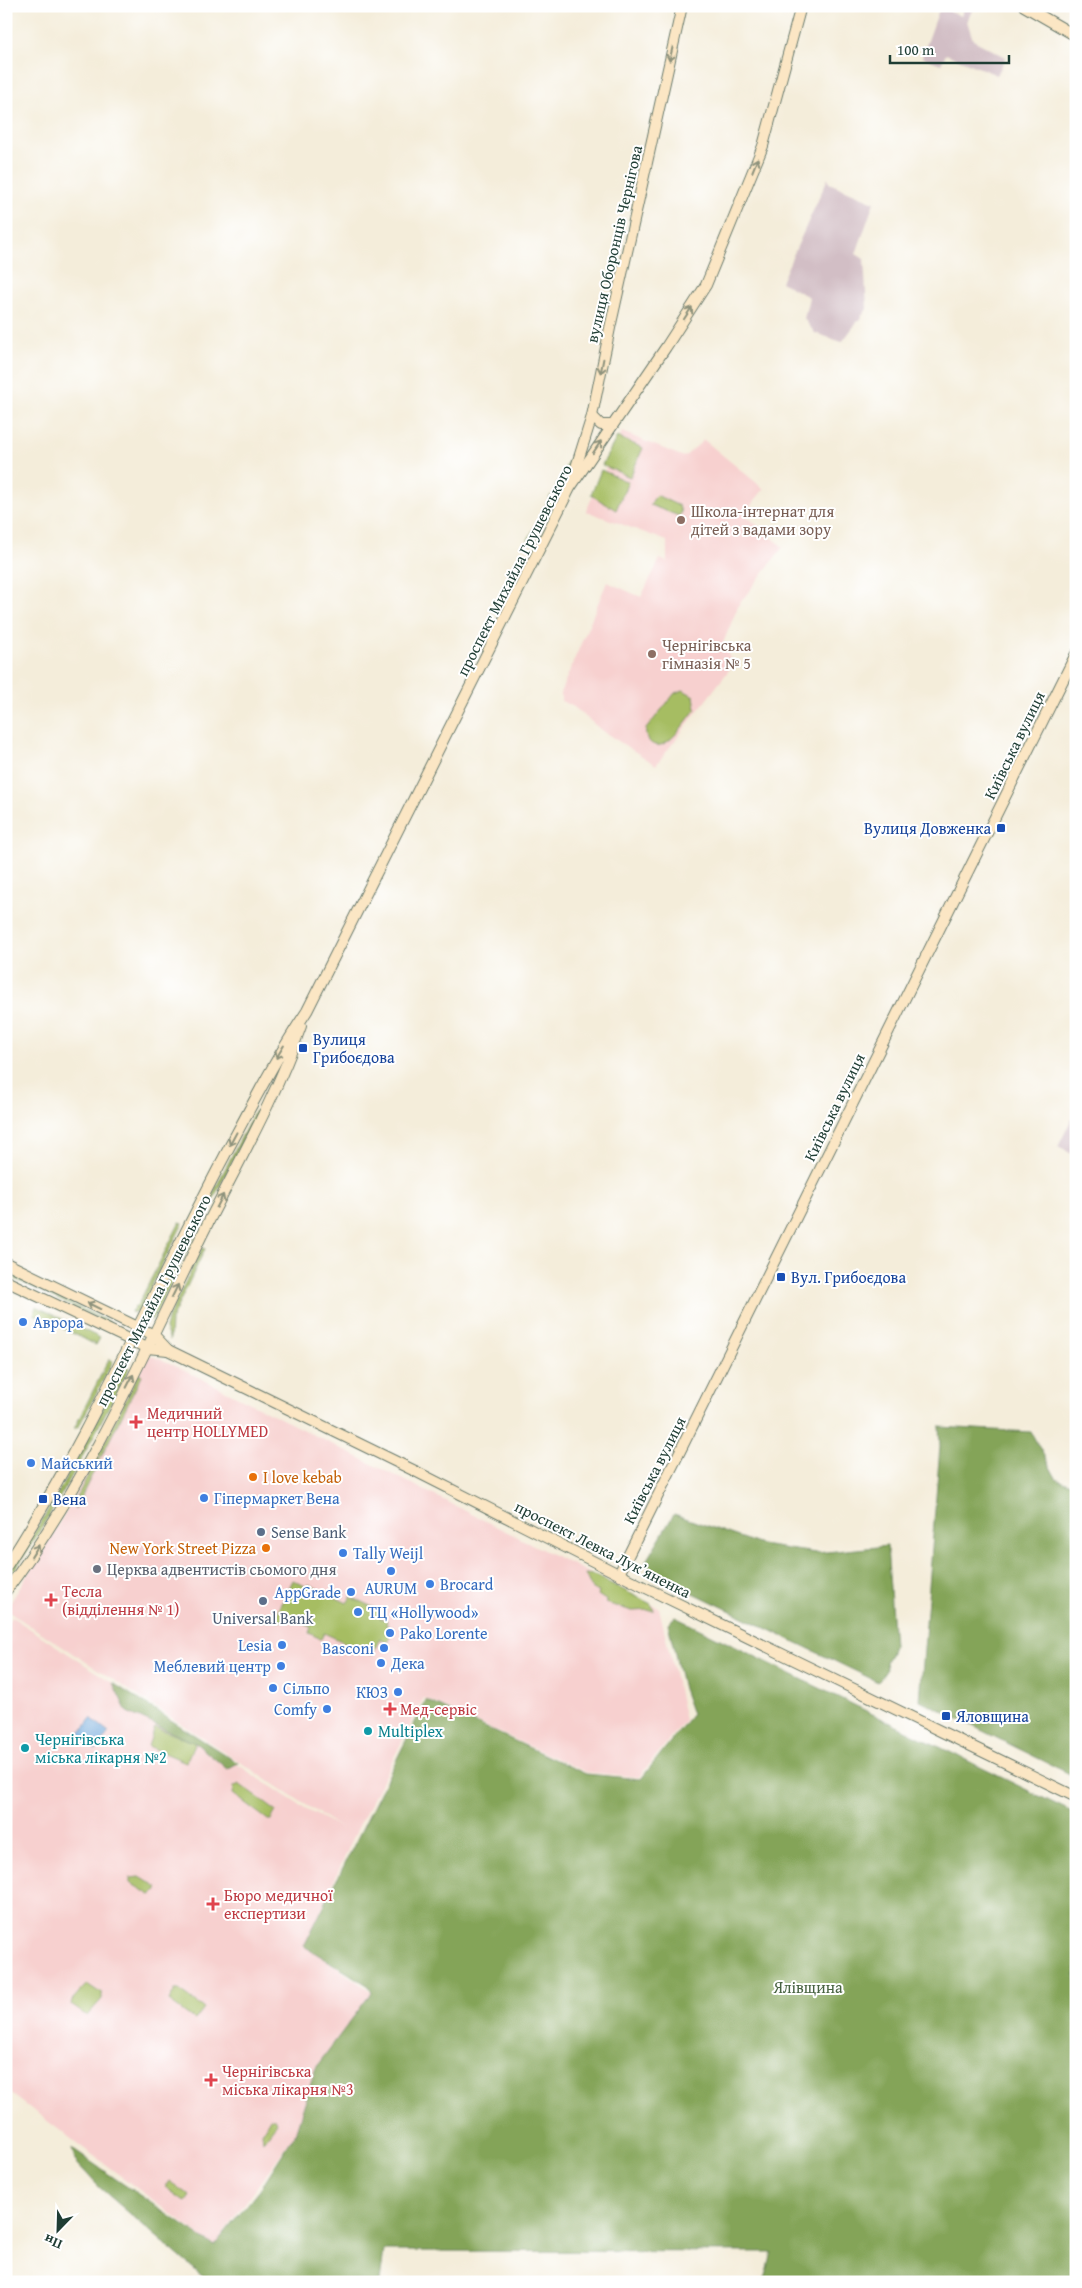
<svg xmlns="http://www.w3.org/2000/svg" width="1082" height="2288" viewBox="0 0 1082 2288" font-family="'Gentium Book Plus',serif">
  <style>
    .built { fill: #f7d0cf }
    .industrial { fill: #d2bec5 }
    .green { fill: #a6bd62; stroke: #627d4b }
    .forest { fill: #84a458; stroke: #527046 }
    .water { fill: #68a3d8; stroke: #447086 }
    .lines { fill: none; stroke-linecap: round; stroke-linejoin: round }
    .secondary-casing { stroke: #6a7b6e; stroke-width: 12 }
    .secondary { stroke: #fbe6c4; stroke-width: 10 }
    .oneway { stroke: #8d927c }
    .education-dot { fill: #8d6e63; stroke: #fff; stroke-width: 2 }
    .transit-dot { fill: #1a4fb4; stroke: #fff; stroke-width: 2 }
    .shop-dot { fill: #3f7fe0; stroke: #fff; stroke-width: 2 }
    .health-dot { fill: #e0444e; stroke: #fff; stroke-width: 2 }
    .food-dot { fill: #e8710a; stroke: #fff; stroke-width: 2 }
    .service-dot { fill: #5c6f8a; stroke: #fff; stroke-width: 2 }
    .worship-dot { fill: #6b7280; stroke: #fff; stroke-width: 2 }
    .culture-dot { fill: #0f9aa8; stroke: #fff; stroke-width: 2 }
    .labels { text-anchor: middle; stroke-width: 4; stroke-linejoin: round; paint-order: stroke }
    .street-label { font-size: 16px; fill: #1f3d34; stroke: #fff }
    .education-label { font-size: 16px; fill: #785e54; stroke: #fff; text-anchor: start }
    .transit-label { font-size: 16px; fill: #164399; stroke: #fff; text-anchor: start }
    .shop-label { font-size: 16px; fill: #366cbe; stroke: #fff; text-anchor: start }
    .health-label { font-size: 16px; fill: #be3a42; stroke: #fff; text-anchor: start }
    .food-label { font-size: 16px; fill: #c56008; stroke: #fff; text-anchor: start }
    .service-label { font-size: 16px; fill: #4e5e75; stroke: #fff; text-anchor: start }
    .worship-label { font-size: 16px; fill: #5b616d; stroke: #fff; text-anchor: start }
    .culture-label { font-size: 16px; fill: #0d838f; stroke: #fff; text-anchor: start }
    .park-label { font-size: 16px; fill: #486342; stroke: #fff }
  </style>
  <rect width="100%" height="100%" fill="#fff"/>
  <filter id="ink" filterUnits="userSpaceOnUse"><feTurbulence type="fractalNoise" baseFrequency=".02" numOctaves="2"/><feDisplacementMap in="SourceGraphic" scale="10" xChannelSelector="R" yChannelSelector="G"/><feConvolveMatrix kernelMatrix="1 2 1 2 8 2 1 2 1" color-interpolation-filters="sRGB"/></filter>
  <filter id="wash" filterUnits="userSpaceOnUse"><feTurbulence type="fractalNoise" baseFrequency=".0096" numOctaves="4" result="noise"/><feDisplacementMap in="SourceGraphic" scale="20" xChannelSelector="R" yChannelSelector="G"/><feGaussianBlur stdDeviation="1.12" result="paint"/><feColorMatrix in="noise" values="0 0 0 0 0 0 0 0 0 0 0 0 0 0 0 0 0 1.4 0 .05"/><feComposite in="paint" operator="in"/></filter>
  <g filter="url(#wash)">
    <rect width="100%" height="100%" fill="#f4edda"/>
    <g class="built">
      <path d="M622,432l62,25 20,-17 60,49 -20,25 39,33 -44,57 -16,39 10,22 -77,100 -55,-35 -27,-23 -13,-6v-10l46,-109 34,15 19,-38 7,3v-21l-81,-30z"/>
      <path d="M147,1354l25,10 487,244 26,112 -46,57 -53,-5 -162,-74 -70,138 -49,110 67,46 -56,75 -21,67 -81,112 -208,-156v-465l6,-8 295,193 36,19 -337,-219 63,-103z"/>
    </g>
    <g class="industrial">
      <path d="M965,6h9l-7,15 6,19 33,17 -9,18 -51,-21 -5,10 -19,-7 18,-50 21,9z"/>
      <path d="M828,178l1,5 45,19 -18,52 8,5 3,50 -25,33 -27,-9 -11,-14 5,-22 -28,-15z"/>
      <path d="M1076,1110v46l-18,-9z"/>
    </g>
    <g class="green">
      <path d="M580,437l1,2 -15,43 -10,4z"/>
      <path d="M617,437l26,11 -13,29 -28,-12z"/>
      <path d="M601,470l27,12 -12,28 -25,-15z"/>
      <path d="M551,495l3,8 -19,40 -7,-3z"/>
      <path d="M656,495l23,11 2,6 -2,4 -29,-11z"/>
      <path d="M683,690l11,6 2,13c-9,10 -30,46 -45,34 -5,-4 -6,-9 -5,-14l29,-36z"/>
      <path d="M255,1111l2,2 -2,3 -102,203 -3,1 1,-7z"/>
      <path d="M180,1222l3,1 -41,82 -5,6 -5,2 -1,-2 8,-8z"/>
      <path d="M202,1248l3,1 -34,71 -1,20 -5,-11 2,-9z"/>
      <path d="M6,1272l104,50 -1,2 -103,-49z"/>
      <path d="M36,1306l64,32 -4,7 -62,-31z"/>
      <path d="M109,1359l4,2 -34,65 -5,3z"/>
      <path d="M125,1366l4,2c-38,73 -75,146 -123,214v-6c46,-66 82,-138 119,-210z"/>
      <path d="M139,1373l3,2 -41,82 -3,-2z"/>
      <path d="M97,1457l3,2 -25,50v-8z"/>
      <path d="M585,1574l9,1 57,29 3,6 -22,1 -26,-8 1,-2 -9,-6 1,-3 -7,-3z"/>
      <path d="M293,1580l14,7 1,-3 39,19 4,-6 32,15 -3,6 7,3 -1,4 8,4 -7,13 -7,-4 -8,17 -48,-22 -3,6 -12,-6 2,-6 -25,-12 -3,5 -5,2 -2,-6z"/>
      <path d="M155,1727l40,16 -9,19 -38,-16z"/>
      <path d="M239,1784l37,27 -5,9h-3l-35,-26 1,-7z"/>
      <path d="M140,1877l18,11v3l-7,4 -21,-12v-5z"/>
      <path d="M87,1984l15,10v5l-15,17 -16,-11 1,-5z"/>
      <path d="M175,1990h4l25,18 -9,12 -26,-19z"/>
      <path d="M270,2118h4l3,5 -14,18 -1,-9z"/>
      <path d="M169,2181l21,15 -4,6 -21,-15z"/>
    </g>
    <g class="forest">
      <path d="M939,1427l92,5 25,46 20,8v291l-156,-77 20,-254z"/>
      <path d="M674,1514l87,31 55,8 71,-7 7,99 -8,18 1,6 -9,13 -228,-110 -4,-11z"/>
      <path d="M675,1617l401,197 -1,457 -9,11h-302l8,-30 -388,-1 -4,31h-171l-110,-95 -24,-26 -3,-12 142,97 46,-57 35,-55 21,-67 56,-75 -3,-6 -65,-40 122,-246 160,74 55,5 51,-65 -9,-25 -15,-66z"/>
      <path d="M113,1683l125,80 -11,6 -30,-25 -70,-32z"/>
    </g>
    <path class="water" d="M91,1718l18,14 -13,18 -18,-14z"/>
  </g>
  <g filter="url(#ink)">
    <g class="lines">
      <g class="secondary-casing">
        <g id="secondary">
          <path d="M1024,6l52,30"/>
          <path d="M592,416l9,9h11"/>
          <path d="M572,480l20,-64 18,-88 72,-322"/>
          <path d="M6,1263l148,72 14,15"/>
          <path d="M6,1281l141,67 21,2 249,122 225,114 434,211"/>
          <path d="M6,1567c87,-135 150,-284 226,-425 24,-45 47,-89 75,-131l263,-523 96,-141 40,-62 57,-139 38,-140"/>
          <path d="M619,1574l457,-920"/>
          <path d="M6,1591c80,-107 135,-231 193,-350 35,-71 76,-141 102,-215"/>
        </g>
      </g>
      <use href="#secondary" class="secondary"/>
    </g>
    <defs><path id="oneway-shaft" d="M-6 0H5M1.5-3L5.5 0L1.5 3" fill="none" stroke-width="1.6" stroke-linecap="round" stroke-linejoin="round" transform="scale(1.25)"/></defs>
    <g class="oneway">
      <use href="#oneway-shaft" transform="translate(671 54) rotate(103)"/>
      <use href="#oneway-shaft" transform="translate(755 165) rotate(-68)"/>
      <use href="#oneway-shaft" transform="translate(688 313) rotate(-57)"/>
      <use href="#oneway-shaft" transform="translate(602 366) rotate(101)"/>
      <use href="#oneway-shaft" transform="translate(597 447) rotate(-56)"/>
      <use href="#oneway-shaft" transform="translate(280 1052) rotate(121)"/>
      <use href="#oneway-shaft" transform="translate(233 1139) rotate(118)"/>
      <use href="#oneway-shaft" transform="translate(220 1201) rotate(-63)"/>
      <use href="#oneway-shaft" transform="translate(175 1291) rotate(-64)"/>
      <use href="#oneway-shaft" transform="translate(94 1306) rotate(-154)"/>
      <use href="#oneway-shaft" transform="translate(130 1381) rotate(-63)"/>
      <use href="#oneway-shaft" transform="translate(35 1551) rotate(-58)"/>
    </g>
  </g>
  <g class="education-dot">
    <circle cx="681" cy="520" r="5"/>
    <circle cx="652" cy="654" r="5"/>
  </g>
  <g class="transit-dot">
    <rect x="996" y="823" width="10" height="10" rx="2.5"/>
    <rect x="298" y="1043" width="10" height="10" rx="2.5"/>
    <rect x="776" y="1272" width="10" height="10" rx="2.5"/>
    <rect x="38" y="1494" width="10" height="10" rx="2.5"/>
    <rect x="941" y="1711" width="10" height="10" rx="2.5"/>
  </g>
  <g class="shop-dot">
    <circle cx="23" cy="1322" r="5"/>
    <circle cx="31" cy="1463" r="5"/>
    <circle cx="204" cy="1498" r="5"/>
    <circle cx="343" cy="1553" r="5"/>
    <circle cx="391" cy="1571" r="5"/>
    <circle cx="430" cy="1584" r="5"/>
    <circle cx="351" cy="1592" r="5"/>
    <circle cx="358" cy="1612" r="5"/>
    <circle cx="390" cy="1633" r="5"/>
    <circle cx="282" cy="1645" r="5"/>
    <circle cx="384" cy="1648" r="5"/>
    <circle cx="381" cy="1663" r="5"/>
    <circle cx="281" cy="1666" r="5"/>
    <circle cx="273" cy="1688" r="5"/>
    <circle cx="398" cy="1692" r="5"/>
    <circle cx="327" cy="1709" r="5"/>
  </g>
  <g class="health-dot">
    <path d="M133.5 1414.5h5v5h5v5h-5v5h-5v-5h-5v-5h5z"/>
    <path d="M48.5 1592.5h5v5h5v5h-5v5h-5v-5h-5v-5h5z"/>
    <path d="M387.5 1701.5h5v5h5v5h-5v5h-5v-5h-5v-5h5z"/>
    <path d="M210.5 1896.5h5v5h5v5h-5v5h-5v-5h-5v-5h5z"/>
    <path d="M208.5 2072.5h5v5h5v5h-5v5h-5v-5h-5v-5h5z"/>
  </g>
  <g class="food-dot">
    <circle cx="253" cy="1477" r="5"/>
    <circle cx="266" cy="1548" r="5"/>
  </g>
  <g class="service-dot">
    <circle cx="261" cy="1532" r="5"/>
    <circle cx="263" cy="1601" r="5"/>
  </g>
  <circle class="worship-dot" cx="97" cy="1569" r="5"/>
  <g class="culture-dot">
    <circle cx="368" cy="1731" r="5"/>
    <circle cx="25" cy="1748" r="5"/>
  </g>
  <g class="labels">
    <g class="street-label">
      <text transform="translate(614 244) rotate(-77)" y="6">вулиця Оборонців Чернігова</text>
      <text transform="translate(514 570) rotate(-63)" y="6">проспект Михайла Грушевського</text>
      <text transform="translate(1014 745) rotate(-64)" y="6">Київська вулиця</text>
      <text transform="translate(834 1107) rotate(-64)" y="6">Київська вулиця</text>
      <text transform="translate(153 1300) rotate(-63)" y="6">проспект Михайла Грушевського</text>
      <text transform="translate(654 1470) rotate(-63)" y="6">Київська вулиця</text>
      <text transform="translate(603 1549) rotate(27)" y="6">проспект Левка Лукʼяненка</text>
    </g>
    <g class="education-label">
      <text x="691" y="517">Школа-інтернат для<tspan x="691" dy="18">дітей з вадами зору</tspan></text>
      <text x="662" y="651">Чернігівська<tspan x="662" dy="18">гімназія № 5</tspan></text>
    </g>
    <g class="transit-label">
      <text x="991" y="834" text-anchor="end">Вулиця Довженка</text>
      <text x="313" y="1045">Вулиця<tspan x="313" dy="18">Грибоєдова</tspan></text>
      <text x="791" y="1283">Вул. Грибоєдова</text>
      <text x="53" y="1505">Вена</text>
      <text x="956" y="1722">Яловщина</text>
    </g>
    <g class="shop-label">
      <text x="33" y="1328">Аврора</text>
      <text x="41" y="1469">Майський</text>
      <text x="214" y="1504">Гіпермаркет Вена</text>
      <text x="353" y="1559">Tally Weijl</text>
      <text x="440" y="1590">Brocard</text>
      <text x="391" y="1594" text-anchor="middle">AURUM</text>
      <text x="341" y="1598" text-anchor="end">AppGrade</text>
      <text x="368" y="1618">ТЦ «Hollywood»</text>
      <text x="400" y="1639">Pako Lorente</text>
      <text x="272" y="1651" text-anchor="end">Lesia</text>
      <text x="374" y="1654" text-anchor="end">Basconi</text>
      <text x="391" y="1669">Дека</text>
      <text x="271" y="1672" text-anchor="end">Меблевий центр</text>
      <text x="283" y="1694">Сільпо</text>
      <text x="388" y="1698" text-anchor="end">КЮЗ</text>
      <text x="317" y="1715" text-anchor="end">Comfy</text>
    </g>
    <g class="health-label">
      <text x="147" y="1419">Медичний<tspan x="147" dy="18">центр HOLLYMED</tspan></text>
      <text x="62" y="1597">Тесла<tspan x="62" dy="18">(відділення № 1)</tspan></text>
      <text x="400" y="1715">Мед-сервіс</text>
      <text x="224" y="1901">Бюро медичної<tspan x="224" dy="18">експертизи</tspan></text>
      <text x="222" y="2077">Чернігівська<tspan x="222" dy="18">міська лікарня №3</tspan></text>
    </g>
    <g class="food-label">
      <text x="263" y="1483">I love kebab</text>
      <text x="256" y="1554" text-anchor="end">New York Street Pizza</text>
    </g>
    <g class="service-label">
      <text x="271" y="1538">Sense Bank</text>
      <text x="263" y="1624" text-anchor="middle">Universal Bank</text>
    </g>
    <g class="worship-label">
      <text x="107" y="1575">Церква адвентистів сьомого дня</text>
    </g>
    <g class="culture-label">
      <text x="378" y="1737">Multiplex</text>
      <text x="35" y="1745">Чернігівська<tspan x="35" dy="18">міська лікарня №2</tspan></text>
    </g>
    <g class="park-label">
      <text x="808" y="1993">Ялівщина</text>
    </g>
  </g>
  <rect width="1082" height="2288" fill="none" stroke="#fff" stroke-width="25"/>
  <g transform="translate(58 2230) rotate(203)" stroke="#ffffff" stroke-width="4" paint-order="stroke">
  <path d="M0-4L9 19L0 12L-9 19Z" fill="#1f3d34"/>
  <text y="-8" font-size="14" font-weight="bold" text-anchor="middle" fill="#1f3d34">Пн</text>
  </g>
  <path d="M890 55v8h119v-8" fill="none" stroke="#1f3d34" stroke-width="2.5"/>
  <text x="897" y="55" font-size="15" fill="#1f3d34" stroke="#ffffff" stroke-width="4" paint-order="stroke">100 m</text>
</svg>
